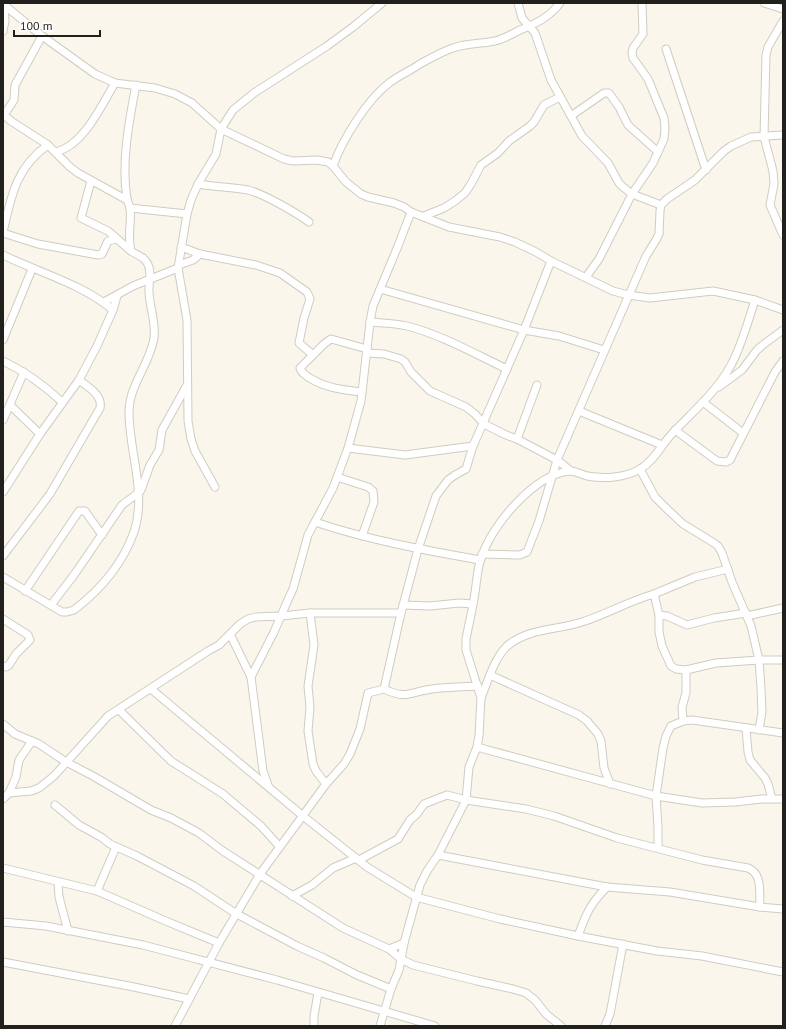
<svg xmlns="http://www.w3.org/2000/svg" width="786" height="1029" viewBox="0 0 786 1029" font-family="'PT Sans',sans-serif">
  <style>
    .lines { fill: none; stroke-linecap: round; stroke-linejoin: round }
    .minor-casing { stroke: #d0ccc2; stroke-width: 9 }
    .minor { stroke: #fff; stroke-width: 7 }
  </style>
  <rect width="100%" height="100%" fill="#faf6eb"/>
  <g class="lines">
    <g class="minor-casing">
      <g id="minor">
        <path d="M518,3l4,15 13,15 16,47 31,56 26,27 11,20 4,4 9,7 29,11"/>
        <path d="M764,3l19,6"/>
        <path d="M3,4l39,32 53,38 20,9 40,5 20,6 17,9 29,26 63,30 9,2 24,-1 11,2 5,4 13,16 15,12 7,3 26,6 10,4 7,5 38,15 51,10 15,5 21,10 15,9 62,30 15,4 22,3 63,-7 42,9 28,10"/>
        <path d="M783,21l-15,26 -2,8 -2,82 9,34 1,13 -4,21 13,30"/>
        <path d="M3,31l2,-10 -1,-18"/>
        <path d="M666,49l40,121"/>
        <path d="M3,112l1,3 10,-15 1,-15 27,-49"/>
        <path d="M3,116l1,-1 7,6 37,24 22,22 8,6 49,27"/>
        <path d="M571,116l33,-23h5l10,14 9,18 30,27"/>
        <path d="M56,152c28,-7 45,-46 59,-69"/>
        <path d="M333,166c9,-26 34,-66 56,-83 9,-7 21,-12 31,-19 11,-6 21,-12 33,-16 14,-5 28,-4 42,-7 9,-2 17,-7 25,-11 15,-6 30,-13 40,-27"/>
        <path d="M91,181l-10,37 27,13 23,20"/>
        <path d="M198,184c17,3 34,3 50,6 16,4 47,22 61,32"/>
        <path d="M130,208l57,6"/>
        <path d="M424,216l20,-8 11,-7 10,-8 6,-9 10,-19 17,-12 11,-12 21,-15 4,-4 10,-17 16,-8"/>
        <path d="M3,232c8,-35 13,-65 45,-87"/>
        <path d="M3,233l35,11 60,11 4,-1 6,-13 8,-2"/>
        <path d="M181,247l19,7 56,11 24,8 27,19 3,7 -6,19 -5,25 14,12"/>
        <path d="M3,255c35,17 81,30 110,55"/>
        <path d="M179,265l14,-5 7,-6"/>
        <path d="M586,277l13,-18 33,-65 21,-31 11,-24 1,-11 -1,-10 -16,-39 -15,-21 -1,-5 1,-5 10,-14 -1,-31"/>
        <path d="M380,289l144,41 35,6 45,14"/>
        <path d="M104,302l29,-16 45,-18"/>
        <path d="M370,322c12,1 25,1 37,4 35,9 68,28 100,43"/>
        <path d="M3,340l29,-71"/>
        <path d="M367,353l17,1 17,5 4,3 6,10 19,19 36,16 9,7 9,10 22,11 11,4 40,21 14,11"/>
        <path d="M3,361c23,11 41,24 59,41"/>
        <path d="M719,387l23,-17 15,-20 7,-6 19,-14"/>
        <path d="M362,392c-19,-2 -37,-4 -54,-15 -3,-3 -7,-4 -8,-9l24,-24 7,-5 36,10"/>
        <path d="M703,402l40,31"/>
        <path d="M10,405l30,29"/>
        <path d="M579,411l83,34"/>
        <path d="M3,420l21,-48"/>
        <path d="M675,430l42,31 9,1 4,-2 45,-88 8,-11"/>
        <path d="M517,439l20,-54"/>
        <path d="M348,448l57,7 68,-9"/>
        <path d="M640,469l15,28 13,13 15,14 31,19 4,3 4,7 10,29 19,44 8,34 2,28 1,24 -3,18"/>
        <path d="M337,477l31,10 5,4 1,11 -12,34"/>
        <path d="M215,487l-20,-36 -4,-12 -3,-18 -1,-101 -9,-52 9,-54 4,-14 7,-16 18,-30 5,-25 12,-19 21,-17 73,-47 26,-19 29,-24"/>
        <path d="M3,492l37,-58 39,-54 18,-34 16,-36 4,-14"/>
        <path d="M315,522c53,18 109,28 165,38"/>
        <path d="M482,554l38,1 7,-3 12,-31 18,-61 89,-204 10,-16 3,-6 1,-23 1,-6 6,-6 28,-19 29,-29 7,-5 20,-9 32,-2"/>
        <path d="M3,556l47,-62 50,-86c3,-13 -12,-21 -21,-28"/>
        <path d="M3,577l59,35h5l7,-2c26,-20 49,-47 60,-78 13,-39 -5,-80 -5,-120 0,-27 21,-48 25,-74 2,-15 -4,-30 -5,-45 -1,-11 5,-25 -5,-34 -3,-3 -9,-5 -13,-8 -4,-16 1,-28 -1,-43 -1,-3 -2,-6 -3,-9 -6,-36 2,-78 9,-114"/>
        <path d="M25,591l54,-80h6l17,24"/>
        <path d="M654,594l41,-17 33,-8"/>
        <path d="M51,605l23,-30 48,-70c6,-5 15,-10 19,-15l9,-25 9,-15 3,-20 25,-45"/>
        <path d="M403,605l27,1 29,-3 14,1"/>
        <path d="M310,613l4,32 -6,41 2,21 -2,24 5,33 3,7 10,13"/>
        <path d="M659,615l8,1 20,9 27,-7 32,-5"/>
        <path d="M747,616l36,-8"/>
        <path d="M3,619l25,16 2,5 -14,14 -7,11 -3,2 -3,-1"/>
        <path d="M230,634l21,43 12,94 5,14"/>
        <path d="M490,675l89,40 8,6 11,13 3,7 3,27 6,16"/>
        <path d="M251,677l23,-45 13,-30 6,-13 15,-54 25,-47 15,-40 13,-47 9,-79 3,-16 25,-60 13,-34"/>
        <path d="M151,689l152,127 64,51 49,30 84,22 78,17 79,15 45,5 81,16"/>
        <path d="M384,689c24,11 25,3 48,0 15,-2 31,-2 46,-3"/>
        <path d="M481,698c7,-17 13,-39 26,-52 21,-18 51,-16 75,-24 25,-8 47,-21 72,-28l5,21v17l3,14 9,20 5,3 10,1 30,-7 43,-3h24"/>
        <path d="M119,710l52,51 52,33 38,32 18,20"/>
        <path d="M683,721l-1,-14 4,-14v-23"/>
        <path d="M3,724l12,10 24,10 27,18 27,14 58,34 20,8 28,15 24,18 120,77 46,21 12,10 12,6 64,16 36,8 13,4 9,7 11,14 15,12"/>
        <path d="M746,728l2,24 2,8 15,18 3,6 4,15"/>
        <path d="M477,747l179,49 46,7 33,-1 27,-3h21"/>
        <path d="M9,793l22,-2 8,-3 15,-12 54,-60 100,-65 11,-6 21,-21 8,-5 8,-2 25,-1 29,-3h91"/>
        <path d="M3,799l6,-6 7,-16 3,-17 13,-19"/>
        <path d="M55,805l24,20 22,12 9,7 27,12 57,30 41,27 62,33 27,12 33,17 34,14"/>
        <path d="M658,848v-20l-2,-32 7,-48 3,-12 5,-10 12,-5 9,-1 91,13"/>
        <path d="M438,855l169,32 63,5 90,15 23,2"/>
        <path d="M359,860l39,-21 12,-19 7,-6 7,-10 23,-9 19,5 60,9 28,7 63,22 85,22 46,8c15,6 11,25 12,39"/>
        <path d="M3,868l94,23 71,31 51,21"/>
        <path d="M58,882l1,15 9,34"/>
        <path d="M97,891l19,-44"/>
        <path d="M292,896l20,-11 21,-17 23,-10"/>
        <path d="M3,922l43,4 97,19 134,35 158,46"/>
        <path d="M578,936c8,-22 12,-32 29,-49"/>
        <path d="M389,949l15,-6"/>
        <path d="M3,962l131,25 55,12"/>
        <path d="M175,1026l44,-83 41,-69 66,-90 18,-20 6,-10 10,-25 8,-36 16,-4 17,-76 17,-64 18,-53 12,-16 7,-5 11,-6 7,-23 51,-116 27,-69"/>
        <path d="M314,1026v-10l4,-23"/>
        <path d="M380,1026l11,-37 8,-19 5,-27 16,-58 7,-14 11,-16 28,-55 3,-33 8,-20 2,-11 2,-38 -15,-48v-11c3,-16 7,-31 9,-47 2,-11 2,-23 6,-33 9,-32 53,-85 89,-88 5,0 11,3 17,5 17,3 38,2 53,-7 13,-7 21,-23 30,-33 21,-23 46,-43 61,-71 11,-20 17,-44 24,-65"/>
        <path d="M605,1026l5,-12 13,-70"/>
      </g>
    </g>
    <use href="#minor" class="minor"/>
  </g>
  <rect width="786" height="1029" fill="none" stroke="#21201c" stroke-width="8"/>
  <path d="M14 30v6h86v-6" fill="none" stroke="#21201c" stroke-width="2"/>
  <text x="20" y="30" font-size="12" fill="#21201c" stroke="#ffffff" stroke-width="3" paint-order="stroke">100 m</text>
</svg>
